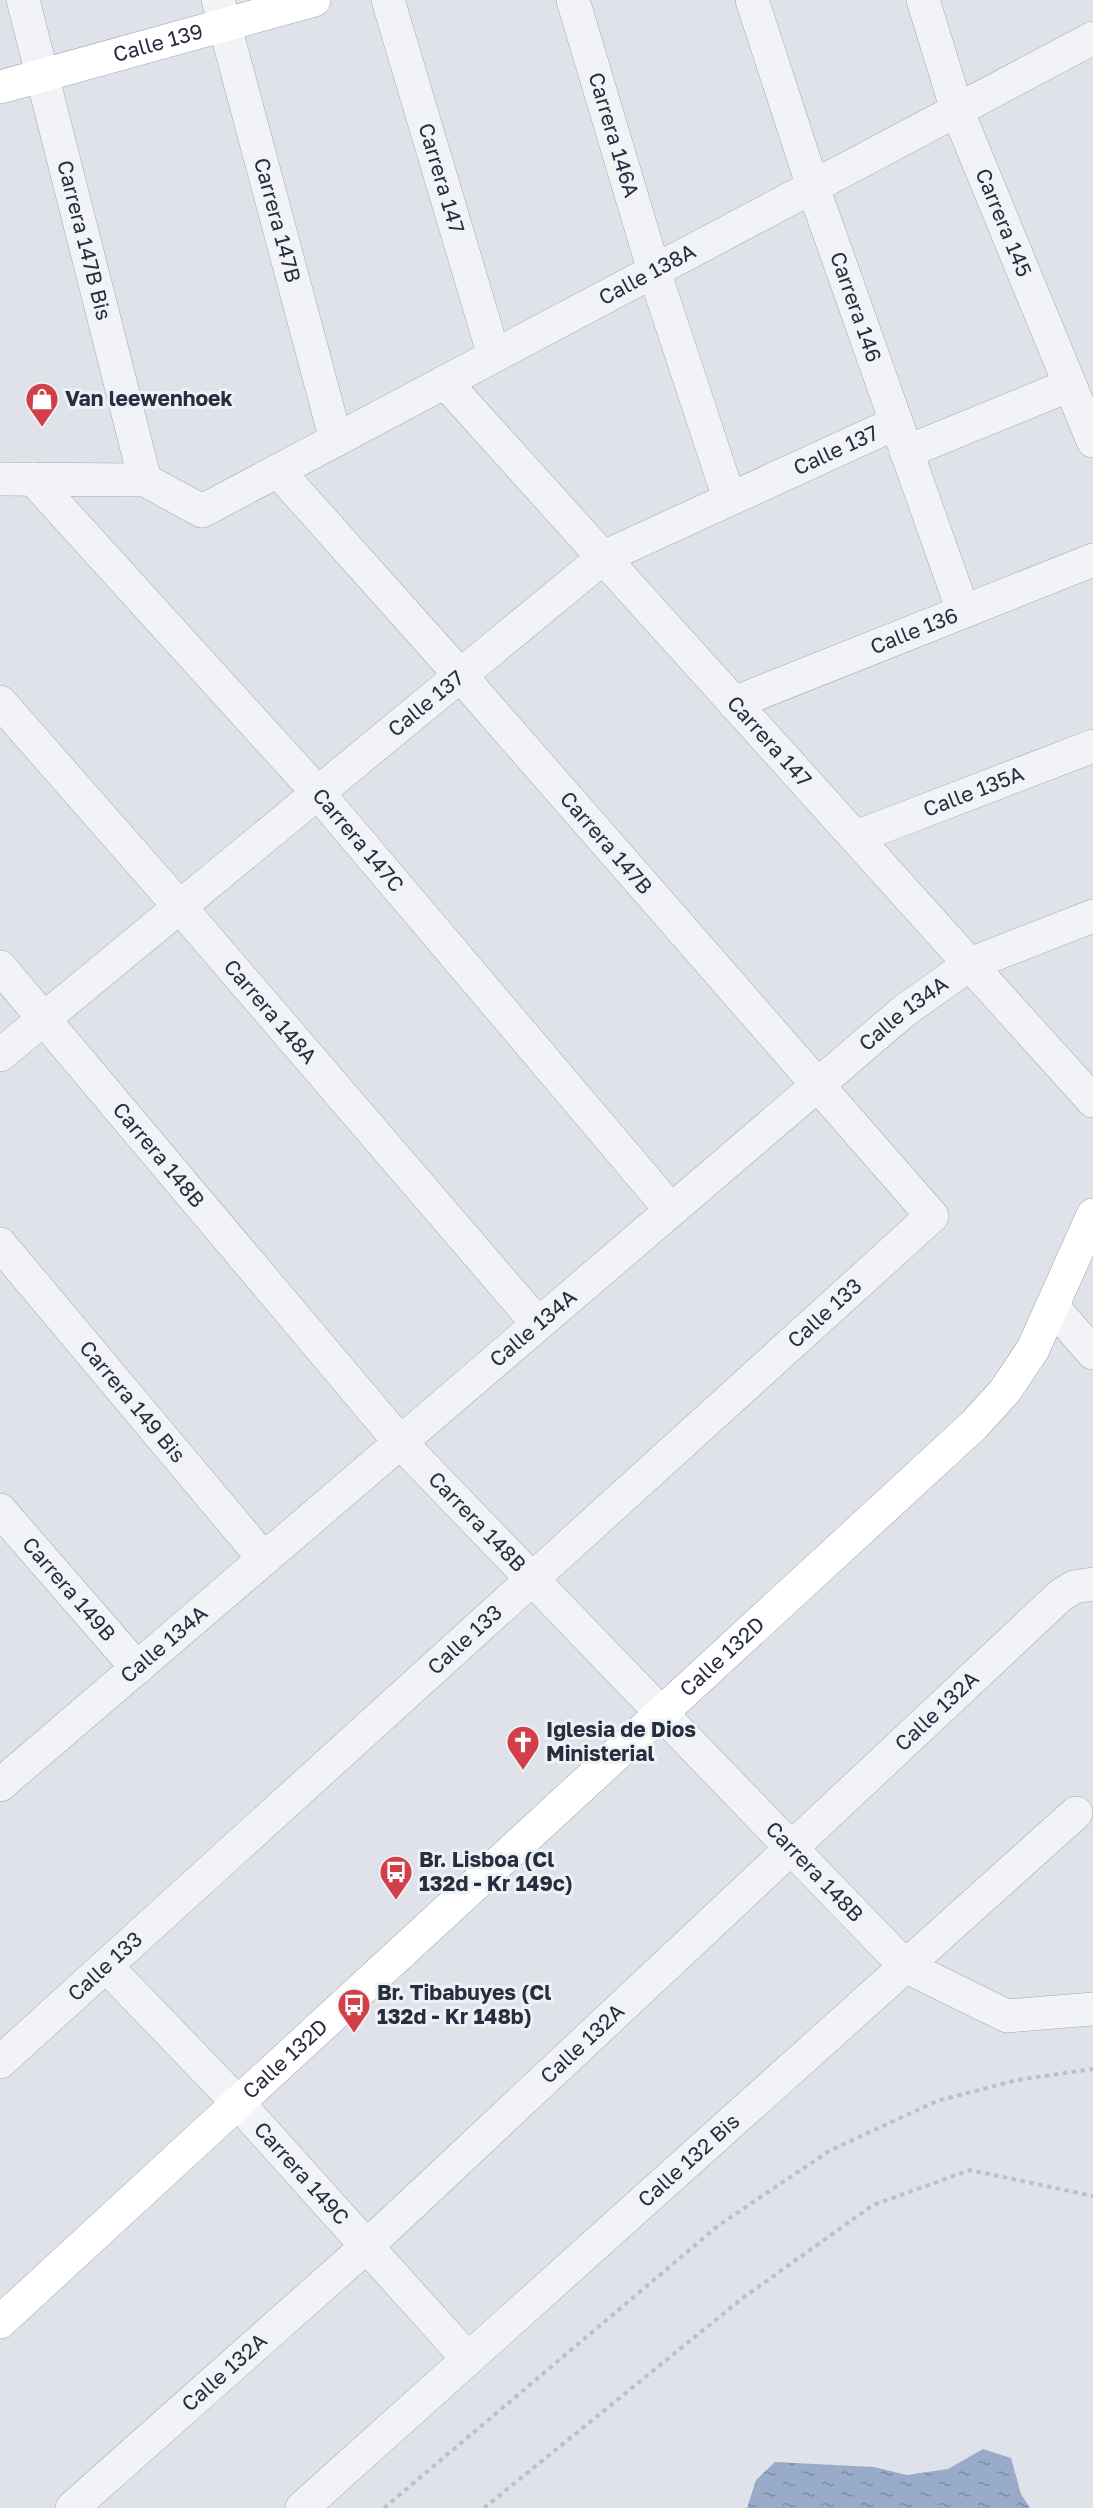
<svg xmlns="http://www.w3.org/2000/svg" width="1093" height="2508" viewBox="0 0 1093 2508" font-family="'Golos Text',sans-serif">
  <style>
    .water { fill: url(#water-ripples) }
    .lines { fill: none; stroke-linecap: round; stroke-linejoin: round }
    .minor-casing { stroke: #a4a8b3; stroke-width: 34 }
    .major-casing { stroke: #9ea5b5; stroke-width: 34 }
    .path { stroke: #bdc0c7; stroke-width: 4; stroke-dasharray: 4.5 4.5; stroke-linecap: butt }
    .minor { stroke: #f2f3f7; stroke-width: 33 }
    .major { stroke: #fff; stroke-width: 33 }
    .labels { text-anchor: middle; stroke-width: 6; stroke-linejoin: round; paint-order: stroke }
    .street-label { font-size: 21px; fill: #272e40; stroke: #eef1f6 }
    .poi-label { font-size: 21px; font-weight: bold; fill: #272e40; stroke: #eef1f6; text-anchor: start }
  </style>
  <defs>
    <pattern id="water-ripples" width="26" height="14" patternUnits="userSpaceOnUse" patternTransform="scale(1.5)"><rect width="26" height="14" fill="#98acca"/><path d="M2 4q2-2 4 0t4 0M15 11q2-2 4 0t4 0" fill="none" stroke="#7c8ca5"/></pattern>
  </defs>
  <rect width="100%" height="100%" fill="#dfe2e9"/>
  <path class="water" d="M983,2449l28,9 10,36 9,14h-283l9,-28 19,-18 99,5 33,8 41,-6z"/>
  <g class="lines">
    <g class="minor-casing">
      <g id="minor">
        <path id="s1" d="M23,0l122,480"/>
        <path id="s2" d="M218,0l118,440"/>
        <path id="s3" d="M388,0l106,356"/>
        <path id="s4" d="M573,0l81,271 75,227"/>
        <path id="s5" d="M752,0l61,187 150,424"/>
        <path id="s6" d="M923,0l34,110 136,331"/>
        <path id="s7" d="M445,382l648,719"/>
        <path d="M906,452l164,-67"/>
        <path id="s8" d="M0,479l145,1 57,31 891,-473"/>
        <path id="s9" d="M33,479l285,314 353,417"/>
        <path id="s10" d="M0,702l180,205 358,417"/>
        <path id="s11" d="M734,703l359,-143"/>
        <path id="s12" d="M856,837l237,-91"/>
        <path id="s13" d="M0,967l400,475 505,524 102,50 86,-7"/>
        <path id="s14" d="M0,1055l604,-498 292,-134"/>
        <path id="s15" d="M0,1244l264,315"/>
        <path d="M1052,1306l41,47"/>
        <path id="s16" d="M0,1510l137,158"/>
        <path id="s17" d="M0,1785l904,-774 66,-47 123,-48"/>
        <path id="s18" d="M106,1966l132,137 230,256"/>
        <path id="s19" d="M0,2062l932,-846 -472,-541 -182,-204"/>
        <path id="s20" d="M72,2508l295,-262 694,-651 13,-8 19,-3"/>
        <path id="s21" d="M302,2508l774,-695"/>
      </g>
    </g>
    <g class="major-casing">
      <g id="major">
        <path id="s22" d="M0,87l314,-87"/>
        <path id="s23" d="M0,2322l974,-897 31,-34 28,-42 60,-134"/>
      </g>
    </g>
    <g class="path">
      <path d="M384,2508l335,-283 110,-74 108,-50 80,-21 76,-11"/>
      <path d="M484,2508l260,-211 129,-92 97,-35 123,26"/>
    </g>
    <use href="#minor" class="minor"/>
    <use href="#major" class="major"/>
  </g>
  <defs>
    <g id="shop-pin" transform="scale(1.725)"><path d="M0 17L-7.5 6A9.5 9.5 0 1 1 7.5 6Z" fill="#d23f48" stroke="#eef1f6"/><path d="M-5-2.5h2.3a2.7 3.5 0 0 1 5.4 0H5L5.5 6h-11ZM-1.5-2.5h3a1.5 2.3 0 0 0-3 0Z" fill="#fff"/></g>
    <g id="church-pin" transform="scale(1.725)"><path d="M0 17L-7.5 6A9.5 9.5 0 1 1 7.5 6Z" fill="#d23f48" stroke="#eef1f6"/><path d="M-1.2-6h2.4v3.5h3.3v2.4h-3.3V6h-2.4V-.1h-3.3v-2.4h3.3Z" fill="#fff"/></g>
    <g id="bus-pin" transform="scale(1.725)"><path d="M0 17L-7.5 6A9.5 9.5 0 1 1 7.5 6Z" fill="#d23f48" stroke="#eef1f6"/><path d="M-5-6H5V4H4V6H2V4H-2V6H-4V4H-5ZM-3.5-4V0h7V-4ZM-3.5 1.2v1.5H-2V1.2ZM2 1.2v1.5H3.5V1.2Z" fill="#fff"/></g>
  </defs>
  <g fill-rule="evenodd">
    <use href="#shop-pin" x="42" y="399"/>
    <use href="#church-pin" x="523" y="1742"/>
    <use href="#bus-pin" x="396" y="1872"/>
    <use href="#bus-pin" x="354" y="2005"/>
  </g>
  <g class="labels">
    <g class="street-label">
      <text dy="7" stroke="none"><textPath href="#s22" startOffset="164">Calle 139</textPath></text>
      <text dy="7" stroke="none"><textPath href="#s4" startOffset="141">Carrera 146A</textPath></text>
      <text dy="7" stroke="none"><textPath href="#s3" startOffset="186">Carrera 147</textPath></text>
      <text dy="7" stroke="none"><textPath href="#s2" startOffset="228">Carrera 147B</textPath></text>
      <text dy="7" stroke="none"><textPath href="#s6" startOffset="237">Carrera 145</textPath></text>
      <text dy="7" stroke="none"><textPath href="#s1" startOffset="248">Carrera 147B Bis</textPath></text>
      <text dy="7" stroke="none"><textPath href="#s8" startOffset="714">Calle 138A</textPath></text>
      <text dy="7" stroke="none"><textPath href="#s5" startOffset="324">Carrera 146</textPath></text>
      <text dy="7" stroke="none"><textPath href="#s14" startOffset="1038">Calle 137</textPath></text>
      <text dy="7" stroke="none"><textPath href="#s11" startOffset="194">Calle 136</textPath></text>
      <text dy="7" stroke="none"><textPath href="#s14" startOffset="552">Calle 137</textPath></text>
      <text dy="7" stroke="none"><textPath href="#s7" startOffset="484">Carrera 147</textPath></text>
      <text dy="7" stroke="none"><textPath href="#s12" startOffset="126">Calle 135A</textPath></text>
      <text dy="7" stroke="none"><textPath href="#s9" startOffset="486">Carrera 147C</textPath></text>
      <text transform="translate(606 843) rotate(49)" y="7">Carrera 147B</text>
      <text dy="7" stroke="none"><textPath href="#s10" startOffset="411">Carrera 148A</textPath></text>
      <text dy="7" stroke="none"><textPath href="#s17" startOffset="1188">Calle 134A</textPath></text>
      <text dy="7" stroke="none"><textPath href="#s13" startOffset="246">Carrera 148B</textPath></text>
      <text dy="7" stroke="none"><textPath href="#s19" startOffset="1114">Calle 133</textPath></text>
      <text dy="7" stroke="none"><textPath href="#s17" startOffset="702">Calle 134A</textPath></text>
      <text dy="7" stroke="none"><textPath href="#s15" startOffset="206">Carrera 149 Bis</textPath></text>
      <text dy="7" stroke="none"><textPath href="#s13" startOffset="732">Carrera 148B</textPath></text>
      <text dy="7" stroke="none"><textPath href="#s16" startOffset="105">Carrera 149B</textPath></text>
      <text dy="7" stroke="none"><textPath href="#s19" startOffset="628">Calle 133</textPath></text>
      <text dy="7" stroke="none"><textPath href="#s17" startOffset="216">Calle 134A</textPath></text>
      <text dy="7" stroke="none"><textPath href="#s23" startOffset="982">Calle 132D</textPath></text>
      <text dy="7" stroke="none"><textPath href="#s20" startOffset="1176">Calle 132A</textPath></text>
      <text dy="7" stroke="none"><textPath href="#s13" startOffset="1218">Carrera 148B</textPath></text>
      <text dy="7" stroke="none"><textPath href="#s19" startOffset="142">Calle 133</textPath></text>
      <text dy="7" stroke="none"><textPath href="#s20" startOffset="690">Calle 132A</textPath></text>
      <text dy="7" stroke="none"><textPath href="#s23" startOffset="388">Calle 132D</textPath></text>
      <text dy="7" stroke="none"><textPath href="#s21" startOffset="520">Calle 132 Bis</textPath></text>
      <text dy="7" stroke="none"><textPath href="#s18" startOffset="285">Carrera 149C</textPath></text>
      <text dy="7" stroke="none"><textPath href="#s20" startOffset="204">Calle 132A</textPath></text>
    </g>
    <g class="poi-label">
      <text x="65" y="406">Van leewenhoek</text>
      <text x="546" y="1737">Iglesia de Dios<tspan x="546" dy="24">Ministerial</tspan></text>
      <text x="419" y="1867">Br. Lisboa (Cl<tspan x="419" dy="24">132d - Kr 149c)</tspan></text>
      <text x="377" y="2000">Br. Tibabuyes (Cl<tspan x="377" dy="24">132d - Kr 148b)</tspan></text>
    </g>
  </g>
</svg>
